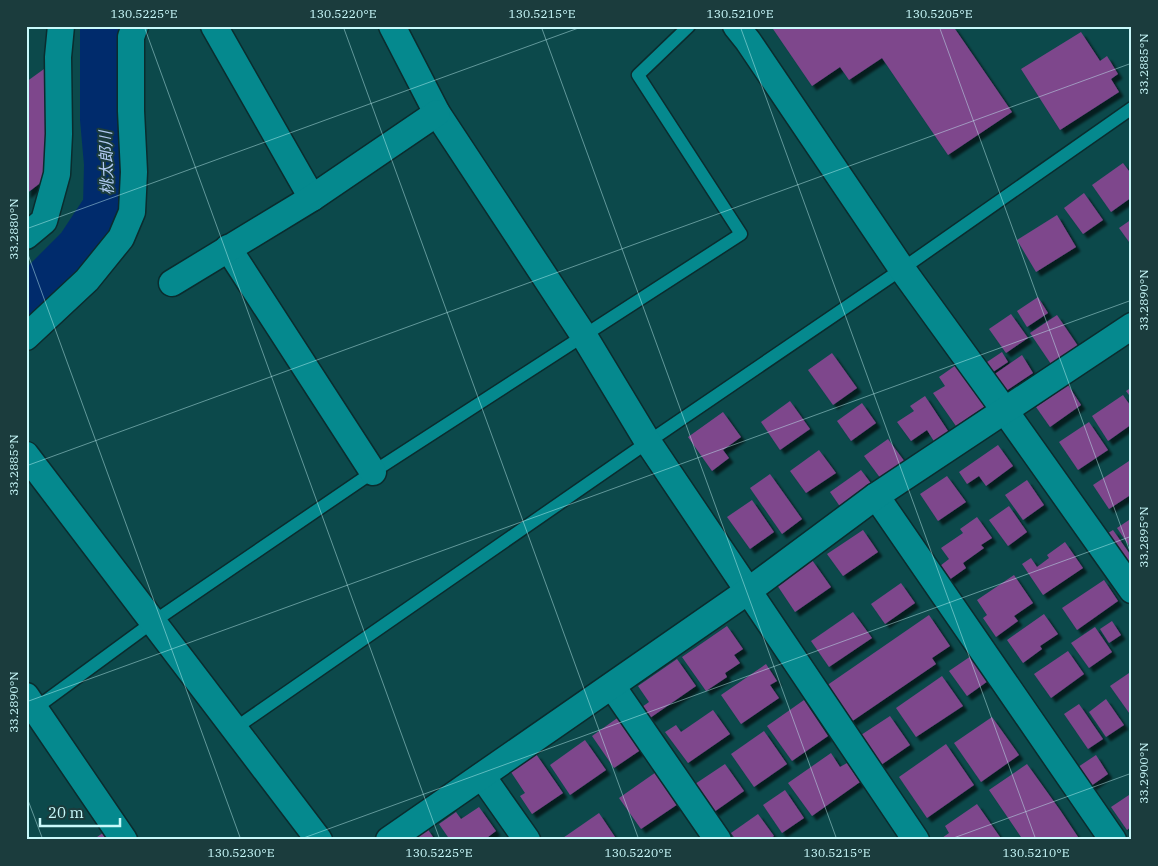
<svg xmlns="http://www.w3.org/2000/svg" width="1158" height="866" viewBox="0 0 1158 866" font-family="'IBM Plex Serif','Noto Sans JP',serif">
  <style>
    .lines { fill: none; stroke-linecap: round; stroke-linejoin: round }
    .river { stroke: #002b6c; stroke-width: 48 }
    .building { fill: #7e478c; filter: url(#shadow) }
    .service-casing { stroke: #0a2c2e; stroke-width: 15 }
    .minor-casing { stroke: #0a2c2e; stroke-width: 29 }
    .service { stroke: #05898e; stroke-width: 12 }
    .minor { stroke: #05898e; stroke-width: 26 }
    .ticks { fill: none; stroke: #c9f9fb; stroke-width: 1; stroke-opacity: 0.45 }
    .labels { text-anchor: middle; stroke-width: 4; stroke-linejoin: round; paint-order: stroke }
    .water-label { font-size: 16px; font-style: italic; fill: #b2cbf2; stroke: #1b3c3d }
    .neatline { fill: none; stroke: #c9f9fb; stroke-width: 2 }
    .ticks-label { font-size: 12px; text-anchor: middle; fill: #c9f9fb }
  </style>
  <defs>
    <filter id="shadow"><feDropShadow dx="4.5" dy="4.5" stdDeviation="1" flood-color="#0009"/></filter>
  </defs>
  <rect width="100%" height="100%" fill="#0c494b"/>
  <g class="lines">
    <path class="river" d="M26,300l8,-6 46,-46 27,-41 1,-43 -4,-45v-93"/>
  </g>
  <g class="building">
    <path d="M771,26h182l59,86 -64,43 -66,-97 -33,22 -9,-13 -28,19z"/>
    <path d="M1081,32l19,29 7,-5 11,18 -7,5 8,13 -59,38 -39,-61z"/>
    <path d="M44,69l4,108 -22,17v-112z"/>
    <path d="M1123,163l9,12v22l-21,15 -19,-27z"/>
    <path d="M1084,193l19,27 -20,14 -19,-26z"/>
    <path d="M1057,215l19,32 -40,25 -19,-32z"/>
    <path d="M1132,219v27l-13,-18z"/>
    <path d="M1038,297l10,16 -21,14 -10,-16z"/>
    <path d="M1011,314l17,24 -22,15 -17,-24z"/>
    <path d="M1057,315l21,31 -27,18 -21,-31z"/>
    <path d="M1002,352l6,10 -18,12 -6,-10z"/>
    <path d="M832,353l25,35 -24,17 -25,-35z"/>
    <path d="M1022,355l11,18 -30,20 -11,-17z"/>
    <path d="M959,363l28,42 -31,21 -23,-33 12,-7 -6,-9z"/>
    <path d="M1068,385l13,20 -31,22 -14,-20z"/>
    <path d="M1132,387v12l-6,-8z"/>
    <path d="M1123,395l9,13v16l-24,17 -16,-25z"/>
    <path d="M925,396l25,38 -15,9 -8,-13 -16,11 -14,-19 17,-11 -4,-5z"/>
    <path d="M790,401l20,28 -30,21 -19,-28z"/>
    <path d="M862,403l14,20 -25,18 -14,-20z"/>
    <path d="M723,412l18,25 -18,13 6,8 -17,13 -24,-34z"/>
    <path d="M1089,422l19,28 -30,20 -19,-28z"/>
    <path d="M888,439l17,23 -24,17 -17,-23z"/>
    <path d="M998,445l15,21 -27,20 -7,-10 -12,8 -8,-12z"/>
    <path d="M819,450l17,23 -30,20 -16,-22z"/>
    <path d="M1132,459v35l-23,15 -16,-24z"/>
    <path d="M861,470l12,16 -32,22 -11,-16z"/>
    <path d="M770,474l32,45 -20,15 -32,-46z"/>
    <path d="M947,476l19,26 -28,19 -18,-27z"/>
    <path d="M1027,480l17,25 -21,15 -18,-25z"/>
    <path d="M752,500l22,32 -24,17 -23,-32z"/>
    <path d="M1009,506l18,26 -19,14 -19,-26z"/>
    <path d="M977,517l15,21 -11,7 3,3 -21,15 3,5 -17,12 -9,-14 9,-7 -8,-11 22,-15 -3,-4z"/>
    <path d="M1132,518v32l-15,-22z"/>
    <path d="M863,530l15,22 -35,24 -16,-22z"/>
    <path d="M1113,530l19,27v6l-5,4 -22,-32z"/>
    <path d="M1065,542l18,26 -40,27 -21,-31 9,-6 6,9 12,-9 -2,-3z"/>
    <path d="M812,560l19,27 -36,25 -18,-27z"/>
    <path d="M1014,575l19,28 -19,13 4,5 -22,16 -13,-19 4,-3 -10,-15z"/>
    <path d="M1104,580l14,21 -41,29 -15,-22z"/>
    <path d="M901,583l14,20 -30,21 -14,-20z"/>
    <path d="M853,612l19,26 -43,29 -18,-26z"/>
    <path d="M1044,614l14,20 -18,12 2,3 -19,14 -16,-23z"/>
    <path d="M929,615l21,31 -18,12 4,6 -85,58 -25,-36z"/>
    <path d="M1112,621l9,14 -12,8 -9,-14z"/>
    <path d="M727,626l16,23 -9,6 6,8 -15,10 2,4 -21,14 -24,-34z"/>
    <path d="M1095,627l17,25 -23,16 -18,-25z"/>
    <path d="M1068,651l16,23 -33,24 -17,-24z"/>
    <path d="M971,656l17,25 -21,15 -18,-25z"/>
    <path d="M677,659l19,27 -46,32 -8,-11 7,-5 -11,-16z"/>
    <path d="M766,664l11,17 -7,4 9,13 -38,26 -20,-29z"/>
    <path d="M1132,671v46l-22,-31z"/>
    <path d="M942,676l21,30 -47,31 -20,-29z"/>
    <path d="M1106,699l18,26 -18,12 -17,-25z"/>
    <path d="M804,700l24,36 -36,25 -25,-35z"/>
    <path d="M1079,704l24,35 -15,10 -24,-35z"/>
    <path d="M713,710l17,24 -42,29 -23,-31 11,-7 5,7z"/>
    <path d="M623,714l22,33 -31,21 -22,-32z"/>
    <path d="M890,716l20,29 -29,20 -20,-30z"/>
    <path d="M992,717l27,38 -38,27 -27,-39z"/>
    <path d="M764,731l23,33 -33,23 -23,-33z"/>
    <path d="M585,740l21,30 -36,25 -20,-30z"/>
    <path d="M946,744l28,41 -47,33 -28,-41z"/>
    <path d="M831,753l9,14 7,-4 13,19 -48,34 -24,-33z"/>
    <path d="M536,754l27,39 -31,21 -12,-18 5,-3 -14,-21z"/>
    <path d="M1096,755l12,19 -17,12 -13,-19z"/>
    <path d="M725,764l19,27 -30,21 -19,-28z"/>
    <path d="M1027,764l33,46 20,30h-64l5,-3 -32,-47z"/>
    <path d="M659,770l22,32 -40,27 -22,-31z"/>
    <path d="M785,790l19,28 -22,15 -19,-28z"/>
    <path d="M1132,793v33l-5,4 -16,-23z"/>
    <path d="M977,804l23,33 -3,3h-53l-2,-2 7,-5 -4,-7z"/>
    <path d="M479,807l17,24 -12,9h-34l-11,-16 17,-12 5,7z"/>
    <path d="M599,813l18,27h-57z"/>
    <path d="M758,814l16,22 -6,4h-32l-5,-7z"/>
    <path d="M111,827l7,13h-25z"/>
    <path d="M427,828l8,12h-25z"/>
  </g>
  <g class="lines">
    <g class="service-casing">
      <g id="service">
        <path d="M33,710l120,-88 220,-150 368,-238 -103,-159 51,-49"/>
        <path d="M234,729l414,-287 254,-173 230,-161"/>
      </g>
    </g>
    <g class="minor-casing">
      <g id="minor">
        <path d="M214,26l98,172"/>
        <path d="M392,26l45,87 147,223 64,106 268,398"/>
        <path d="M736,26l12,15 154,228 103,142 127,179"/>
        <path d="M26,236l18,-15 13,-47 2,-40 -1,-77 3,-31"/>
        <path d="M228,248l145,224"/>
        <path d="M172,283l140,-85 125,-85"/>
        <path d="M26,337l61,-57 34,-42 11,-26 2,-40 -3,-61v-74l4,-11"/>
        <path d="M26,455l293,385"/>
        <path d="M876,496l237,344"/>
        <path d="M612,686l106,154"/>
        <path d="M26,696l98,144"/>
        <path d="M482,776l45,64"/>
        <path d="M389,840l359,-249 128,-95 256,-170"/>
      </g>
    </g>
    <use href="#service" class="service"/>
    <use href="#minor" class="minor"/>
  </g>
  <path class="ticks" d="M144,26l296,814M343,26l296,814M541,26l296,814M740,26l296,814M939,26l193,531M26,229l558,-203M26,249l215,591M26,466l1106,-403M26,702l1106,-402M26,795l17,45M298,840l834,-304M948,840l184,-67"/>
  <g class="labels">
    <g class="water-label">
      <text transform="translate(106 163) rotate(-92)" y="6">桃太郎川</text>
    </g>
  </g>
  <rect width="1158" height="866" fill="none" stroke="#1b3c3d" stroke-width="55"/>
  <path d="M40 818v8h80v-8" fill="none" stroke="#c9f9fb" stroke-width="2.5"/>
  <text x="48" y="818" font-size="15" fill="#c9f9fb" stroke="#1b3c3d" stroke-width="4" paint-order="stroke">20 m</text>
  <rect x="28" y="28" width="1102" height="810" class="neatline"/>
  <g class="ticks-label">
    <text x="144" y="18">130.5225°E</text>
    <text x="343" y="18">130.5220°E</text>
    <text x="542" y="18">130.5215°E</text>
    <text x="740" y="18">130.5210°E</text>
    <text x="939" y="18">130.5205°E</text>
    <text transform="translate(1144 64) rotate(-90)" y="4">33.2885°N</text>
    <text transform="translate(14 229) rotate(-90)" y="4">33.2880°N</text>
    <text transform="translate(1144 300) rotate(-90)" y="4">33.2890°N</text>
    <text transform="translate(14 465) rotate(-90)" y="4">33.2885°N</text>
    <text transform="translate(1144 537) rotate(-90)" y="4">33.2895°N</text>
    <text transform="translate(14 702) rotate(-90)" y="4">33.2890°N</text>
    <text transform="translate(1144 773) rotate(-90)" y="4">33.2900°N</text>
    <text x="241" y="857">130.5230°E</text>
    <text x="439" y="857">130.5225°E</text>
    <text x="638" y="857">130.5220°E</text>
    <text x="837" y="857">130.5215°E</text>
    <text x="1036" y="857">130.5210°E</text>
  </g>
</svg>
